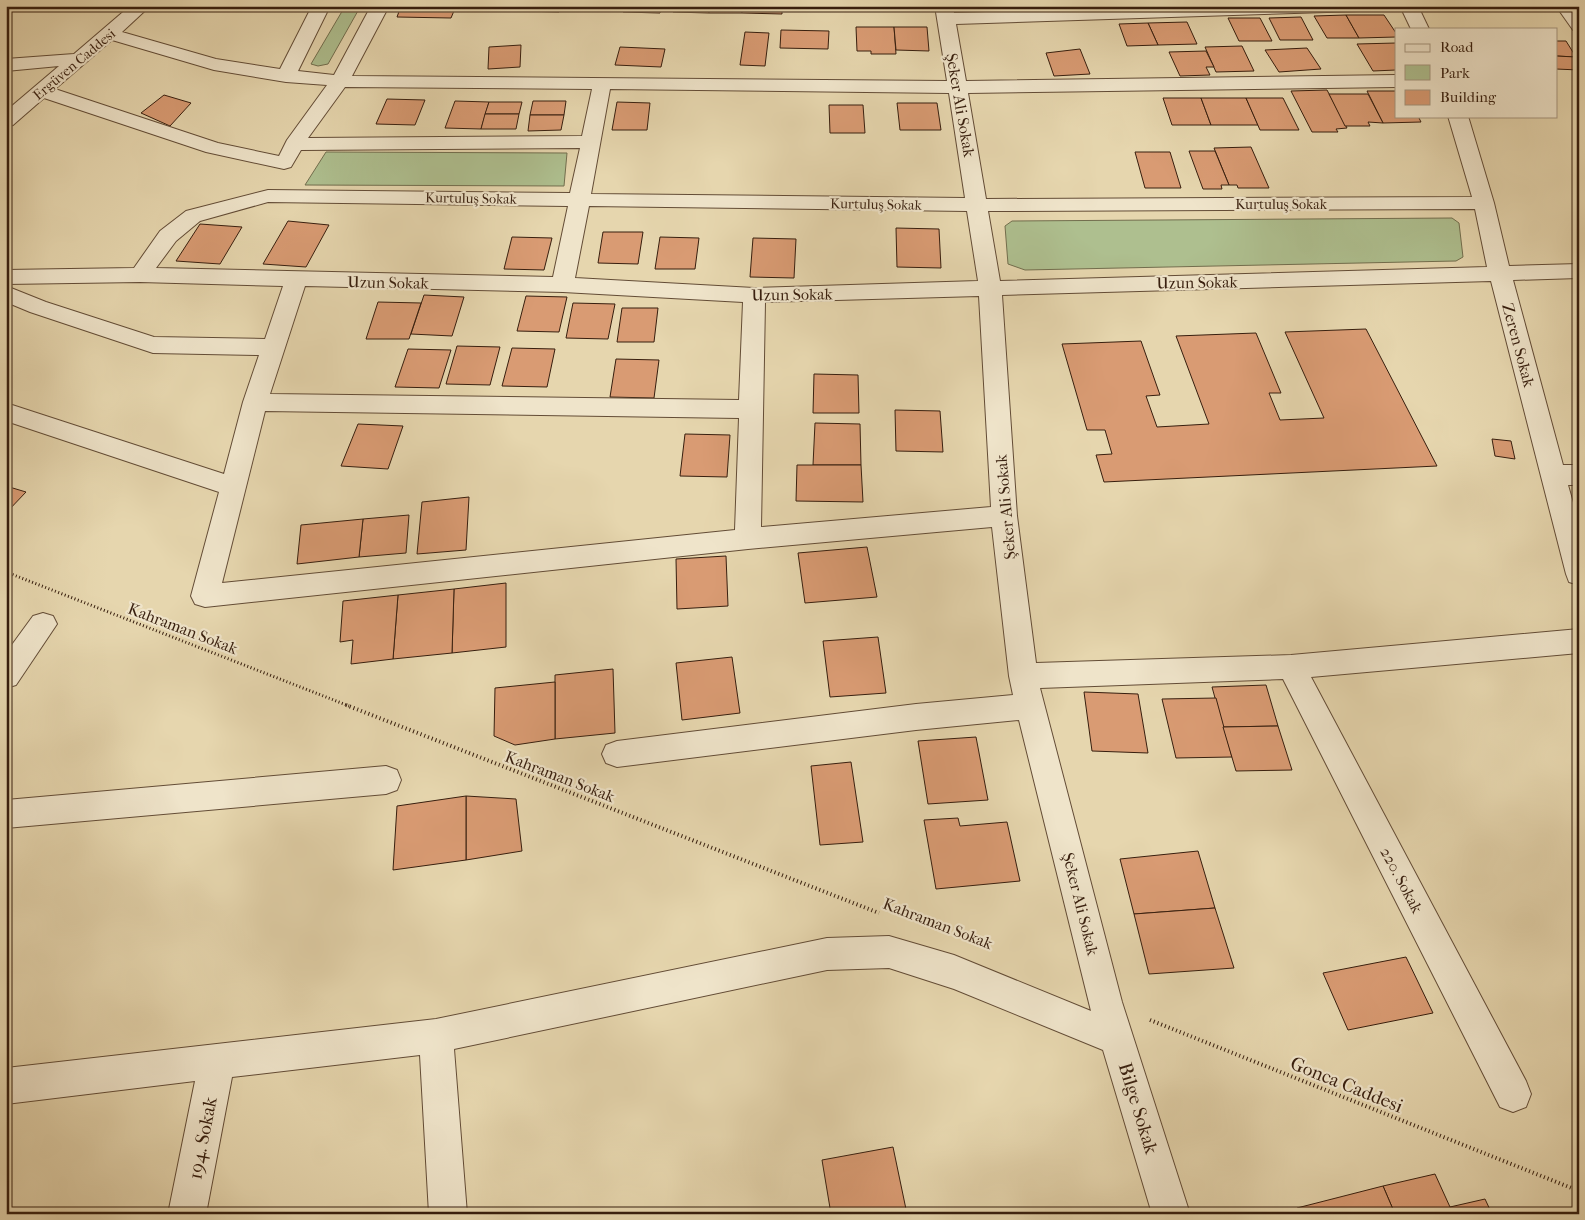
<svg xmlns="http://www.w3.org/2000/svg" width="1585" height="1220" viewBox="0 0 1585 1220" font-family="'IM FELL French Canon',serif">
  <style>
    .green { fill: #aebf8f; stroke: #726e4e }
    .building { fill: #d99b73; stroke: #371e0e }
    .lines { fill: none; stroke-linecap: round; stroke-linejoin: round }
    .minor-casing { stroke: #634c36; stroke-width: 2 }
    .path-far1 { stroke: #371e0e; stroke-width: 3; stroke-dasharray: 1 2.5; stroke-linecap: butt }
    .path { stroke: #371e0e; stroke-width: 4; stroke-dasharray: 1 3; stroke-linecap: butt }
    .minor { fill: #efe4ca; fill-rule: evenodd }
    .labels { text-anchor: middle; stroke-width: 4.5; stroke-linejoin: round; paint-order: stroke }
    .far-street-label { font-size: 14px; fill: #371e0e; stroke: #efe4ca }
    .street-label { font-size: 16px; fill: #371e0e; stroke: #efe4ca }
    .near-street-label { font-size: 19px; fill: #371e0e; stroke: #efe4ca }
  </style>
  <rect width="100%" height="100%" fill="#e6d6ae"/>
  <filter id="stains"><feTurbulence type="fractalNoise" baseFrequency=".004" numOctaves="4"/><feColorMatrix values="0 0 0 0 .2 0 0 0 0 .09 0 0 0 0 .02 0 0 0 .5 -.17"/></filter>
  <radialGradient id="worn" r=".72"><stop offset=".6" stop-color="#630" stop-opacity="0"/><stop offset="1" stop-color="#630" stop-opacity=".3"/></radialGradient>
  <g class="green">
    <path d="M354,6l5,3 -31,55 -10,2 -7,-2 33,-56z"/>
    <path d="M326,152l241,1 -3,33 -259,-1z"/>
    <path d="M1452,218l7,5 4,34 -7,4 -431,9 -17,-6 -3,-38 7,-5z"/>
  </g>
  <g class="building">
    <path d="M401,6h55l-5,12 -54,-1z"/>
    <path d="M526,6h36l-3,6 -35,-1z"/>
    <path d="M582,6h37l-1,5 -38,-1z"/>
    <path d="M624,6h37l-1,7 -37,-1z"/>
    <path d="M674,6h36l-1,7 -36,-1z"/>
    <path d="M710,6h32v7h-33z"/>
    <path d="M742,6h40v8l-40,-1z"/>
    <path d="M1502,6h44l4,5h-45z"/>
    <path d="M1346,15l13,23h-32l-13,-22z"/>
    <path d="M1346,15h38l12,18v4l-37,1z"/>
    <path d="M1301,17l12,23h-33l-11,-22z"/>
    <path d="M1228,18h32l12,23h-33z"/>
    <path d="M1187,22l10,22 -39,1 -10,-22z"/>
    <path d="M1148,23l10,22 -31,1 -8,-22z"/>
    <path d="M856,27h38l2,27h-25v-3h-14z"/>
    <path d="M894,27h33l2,24 -33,-1z"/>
    <path d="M781,30l48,1 -1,18 -48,-1z"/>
    <path d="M745,32l24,1 -4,33 -25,-1z"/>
    <path d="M1556,41h10l10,16 -20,-1z"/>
    <path d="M1396,43v27l-23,1 -16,-27z"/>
    <path d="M521,45l-1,22 -32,2 1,-22z"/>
    <path d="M1242,46l12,25 -38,1 -11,-25z"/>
    <path d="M620,47l45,2 -4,18 -46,-2z"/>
    <path d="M1307,48l14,21 -42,3 -14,-22z"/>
    <path d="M1080,49l10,25 -36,2 -8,-23z"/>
    <path d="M1206,51l8,16h-8l4,8 -30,1 -11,-24z"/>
    <path d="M1556,56l20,1 3,4v9l-23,-1z"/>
    <path d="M1327,90l20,38 -11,1 2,3h-26l-21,-41z"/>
    <path d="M1367,91h29v25h22l3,6 -38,1z"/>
    <path d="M1329,94h39l15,29 -15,-1 2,4h-25z"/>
    <path d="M164,95l27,8 -21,23 -29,-13z"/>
    <path d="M1163,98h38l10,27h-39z"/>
    <path d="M1201,98h45l12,27h-47z"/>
    <path d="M1246,98h37l16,32h-39z"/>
    <path d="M387,99l38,1 -10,25 -39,-1z"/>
    <path d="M455,101l34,1 -8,27 -36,-1z"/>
    <path d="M533,101h33l-2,14h-34z"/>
    <path d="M489,102h33l-3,12h-34z"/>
    <path d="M617,102l33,1 -3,27h-35z"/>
    <path d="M897,103h40l4,27h-41z"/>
    <path d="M829,105h34l2,28h-35z"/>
    <path d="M485,114h34l-3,15h-35z"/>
    <path d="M530,115h34l-3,15 -33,1z"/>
    <path d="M1251,147l18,41h-31l-1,-3h-8l-15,-37z"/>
    <path d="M1189,151h26l14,34h-8l1,4h-19z"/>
    <path d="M1135,152h35l11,36h-36z"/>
    <path d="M288,221l41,4 -23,42 -43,-3z"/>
    <path d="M200,224l42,3 -22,37 -44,-3z"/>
    <path d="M896,228l43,1 2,39 -44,-1z"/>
    <path d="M603,232h40l-5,32 -40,-1z"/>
    <path d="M512,237l40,1 -8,32 -40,-1z"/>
    <path d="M660,237l39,1 -4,31h-40z"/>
    <path d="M753,238l43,1 -2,39 -44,-1z"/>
    <path d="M424,295l40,2 -12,39 -41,-2z"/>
    <path d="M526,296l41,1 -8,35 -42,-1z"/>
    <path d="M378,302l43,1 -12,36h-43z"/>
    <path d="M573,303l42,1 -7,35 -42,-1z"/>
    <path d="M622,308h36l-4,34h-37z"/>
    <path d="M1366,329l71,137 -333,16 -8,-27 16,-1 -7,-24h-18l-25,-86 79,-3 19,54 -14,1 11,31 52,-3 -33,-88 80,-3 25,60h-12l11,27 44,-2 -39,-86z"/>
    <path d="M457,346l43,1 -10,38 -44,-1z"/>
    <path d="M512,348l43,1 -8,38 -45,-1z"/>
    <path d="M408,349l43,1 -12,38 -44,-1z"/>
    <path d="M616,359l43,1 -5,38 -44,-1z"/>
    <path d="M814,374l44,1 1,38h-46z"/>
    <path d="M895,410l45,1 3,41 -47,-1z"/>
    <path d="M815,423l45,1 1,41h-48z"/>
    <path d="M358,424l45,2 -15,43 -47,-3z"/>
    <path d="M685,434l45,1 -3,42 -47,-1z"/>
    <path d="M1492,439l19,2 4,18 -20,-3z"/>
    <path d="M797,465h64l2,37 -67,-1z"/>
    <path d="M6,486l20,6 -20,21z"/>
    <path d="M469,497l-3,53 -49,4 5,-52z"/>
    <path d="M409,515l-3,38 -47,4 4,-38z"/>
    <path d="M363,519l-4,38 -62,7 4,-39z"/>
    <path d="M867,547l10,50 -72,6 -7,-50z"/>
    <path d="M726,556l2,50 -51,3 -1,-50z"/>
    <path d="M506,583v64l-54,6 2,-64z"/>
    <path d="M454,589l-2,64 -59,6 5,-64z"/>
    <path d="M398,595l-5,64 -42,5 2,-24 -13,2 3,-41z"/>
    <path d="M878,637l8,56 -56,4 -7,-56z"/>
    <path d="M732,657l8,56 -58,7 -6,-57z"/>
    <path d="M613,669l2,64 -60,6v-64z"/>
    <path d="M555,682v57l-40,6 -21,-9 1,-48z"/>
    <path d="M1266,685l12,41 -55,1 -11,-40z"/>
    <path d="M1084,692l54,2 10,59 -56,-2z"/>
    <path d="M1216,698l16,59 -56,1 -14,-59z"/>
    <path d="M1278,726l14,44 -56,1 -13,-44z"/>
    <path d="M976,737l12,63 -60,4 -10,-63z"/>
    <path d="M851,762l12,80 -43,3 -9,-79z"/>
    <path d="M466,796l50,3 6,52 -56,9z"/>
    <path d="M466,796v64l-73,10 4,-64z"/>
    <path d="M958,818l2,8 47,-4 13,59 -84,8 -12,-69z"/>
    <path d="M1198,851l17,57 -81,6 -14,-55z"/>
    <path d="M1215,908l19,60 -85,6 -15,-60z"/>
    <path d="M1406,957l27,56 -85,17 -25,-57z"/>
    <path d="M893,1147l14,67h-76l-9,-54z"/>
    <path d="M1435,1174l15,33 35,-8 7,15h-97l-12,-28z"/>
    <path d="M1383,1186l12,28h-96l-2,-6z"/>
  </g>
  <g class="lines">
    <g class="minor-casing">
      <g id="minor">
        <path d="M130,6h20l-28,26 94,27 64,10 32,-63h18l-32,65 36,4 37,-69h18l-37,70 595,5 -12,-75h18l1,7 230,-7h184l-3,4 -6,1 -403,13 10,57 430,-6v12l-428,6 18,106 486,-2 -24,-81h20l26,87 15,63 70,-2v14l-66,2 50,185h16v20h-11l11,39v61l-10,-3 -3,-8 -75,-293 -489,14 15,221 19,147 255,-8 288,-26v24l-268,24 215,404 5,13 -5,13 -13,5 -13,-5 -217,-428 -243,9 82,314 68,212h-38l-49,-164 -149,-61 -65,-21 -62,2 -373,79 13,165h-38l-9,-159 -188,22 -26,137h-38l27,-133 -189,23v-36l430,-49 391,-81 62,-2 65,19 137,56 -72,-291 -103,10 -299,37 -11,-4 -4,-9 4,-9 11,-4 299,-37 97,-9 -4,-19 -17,-149 -244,22 -543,58 -10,-3 -4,-8 28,-104 -213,-71v-18l218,71 19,-72 16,-47 -106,-2 -123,-41 -24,-10v-16l40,16 108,35 111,2 18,-53 -143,-4 -134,2v-14l128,-2 26,-37 26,-20 82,-21 302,3 10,-45 -279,2 -10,17 -7,2 -78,-17 -162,-54 -31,27 -7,2v-16l53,-45 -53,5v-12l68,-5zM112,40l102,30 72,12 41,3 -40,55 -8,16 -61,-13 -163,-54zM345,87l247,2 -10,47 -274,2zM610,89l339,4 16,105 -374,-4zM268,202l300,4 -15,71 -397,-9 20,-27 24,-20zM589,206l378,5 11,70 -224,7 -179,-10zM1475,209l12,58 -487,14 -12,-70zM305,286l258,6 180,10 -4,98 -469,-6zM979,296l12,211 -230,20 4,-225zM265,411l474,7 -4,112 -513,53z"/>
        <path d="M1400,6h18l11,23h-18z"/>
        <path d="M1556,6h18l5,7v18l-6,-1z"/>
        <path d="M43,613l10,3 4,8 -41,61 -10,3v-35l27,-37z"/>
        <path d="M386,766l11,4 4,10 -4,10 -11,4 -380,34v-28z"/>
      </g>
    </g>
    <path class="path-far1" d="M6,572l343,134"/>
    <g class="path">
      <path d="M346,705l533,208"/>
      <path d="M1150,1020l429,171"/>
    </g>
    <use href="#minor" class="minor"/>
  </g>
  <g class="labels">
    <g class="far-street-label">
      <text transform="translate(74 64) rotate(-40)" y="5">Ergüven Caddesi</text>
      <text transform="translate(471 198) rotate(1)" y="5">Kurtuluş Sokak</text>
      <text transform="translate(876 204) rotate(1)" y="5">Kurtuluş Sokak</text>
      <text x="1281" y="209">Kurtuluş Sokak</text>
    </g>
    <g class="street-label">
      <text transform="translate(961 105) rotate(80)" y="6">Şeker Ali Sokak</text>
      <text transform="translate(388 282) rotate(1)" y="6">Uzun Sokak</text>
      <text transform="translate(1197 282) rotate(-1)" y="6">Uzun Sokak</text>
      <text transform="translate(792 294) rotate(-1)" y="6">Uzun Sokak</text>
      <text transform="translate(1519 345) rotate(75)" y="6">Zeren Sokak</text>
      <text transform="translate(1005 507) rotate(-95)" y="6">Şeker Ali Sokak</text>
      <text transform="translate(183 628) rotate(21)" y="6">Kahraman Sokak</text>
      <text transform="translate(560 776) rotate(21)" y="6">Kahraman Sokak</text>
      <text transform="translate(1402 880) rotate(62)" y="6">220. Sokak</text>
      <text transform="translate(1081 904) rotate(76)" y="6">Şeker Ali Sokak</text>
      <text transform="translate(938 923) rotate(21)" y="6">Kahraman Sokak</text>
    </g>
    <g class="near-street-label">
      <text transform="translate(1347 1084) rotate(22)" y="7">Gonca Caddesi</text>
      <text transform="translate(1139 1108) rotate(73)" y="7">Bilge Sokak</text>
      <text transform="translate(202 1138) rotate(-79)" y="7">194. Sokak</text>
    </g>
  </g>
  <rect width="1585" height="1220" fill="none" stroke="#e6d6ae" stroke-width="25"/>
  <rect x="8" y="8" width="1570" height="1205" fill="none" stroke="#371e0e" stroke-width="2.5"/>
  <rect x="12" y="12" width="1560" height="1195" fill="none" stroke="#371e0e"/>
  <rect x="1395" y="28" width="162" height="90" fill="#efe4ca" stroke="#a5957f"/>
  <rect x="1405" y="44" width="25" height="8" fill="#efe4ca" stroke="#a5957f"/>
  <text x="1440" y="52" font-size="15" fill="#371e0e">Road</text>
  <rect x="1405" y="65" width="25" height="15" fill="#aebf8f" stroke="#a5957f"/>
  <text x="1440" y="78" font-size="15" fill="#371e0e">Park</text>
  <rect x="1405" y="90" width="25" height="15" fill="#d99b73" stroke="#a5957f"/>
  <text x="1440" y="102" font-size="15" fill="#371e0e">Building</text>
  <rect width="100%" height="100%" filter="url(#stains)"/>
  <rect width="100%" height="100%" fill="url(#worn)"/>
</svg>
